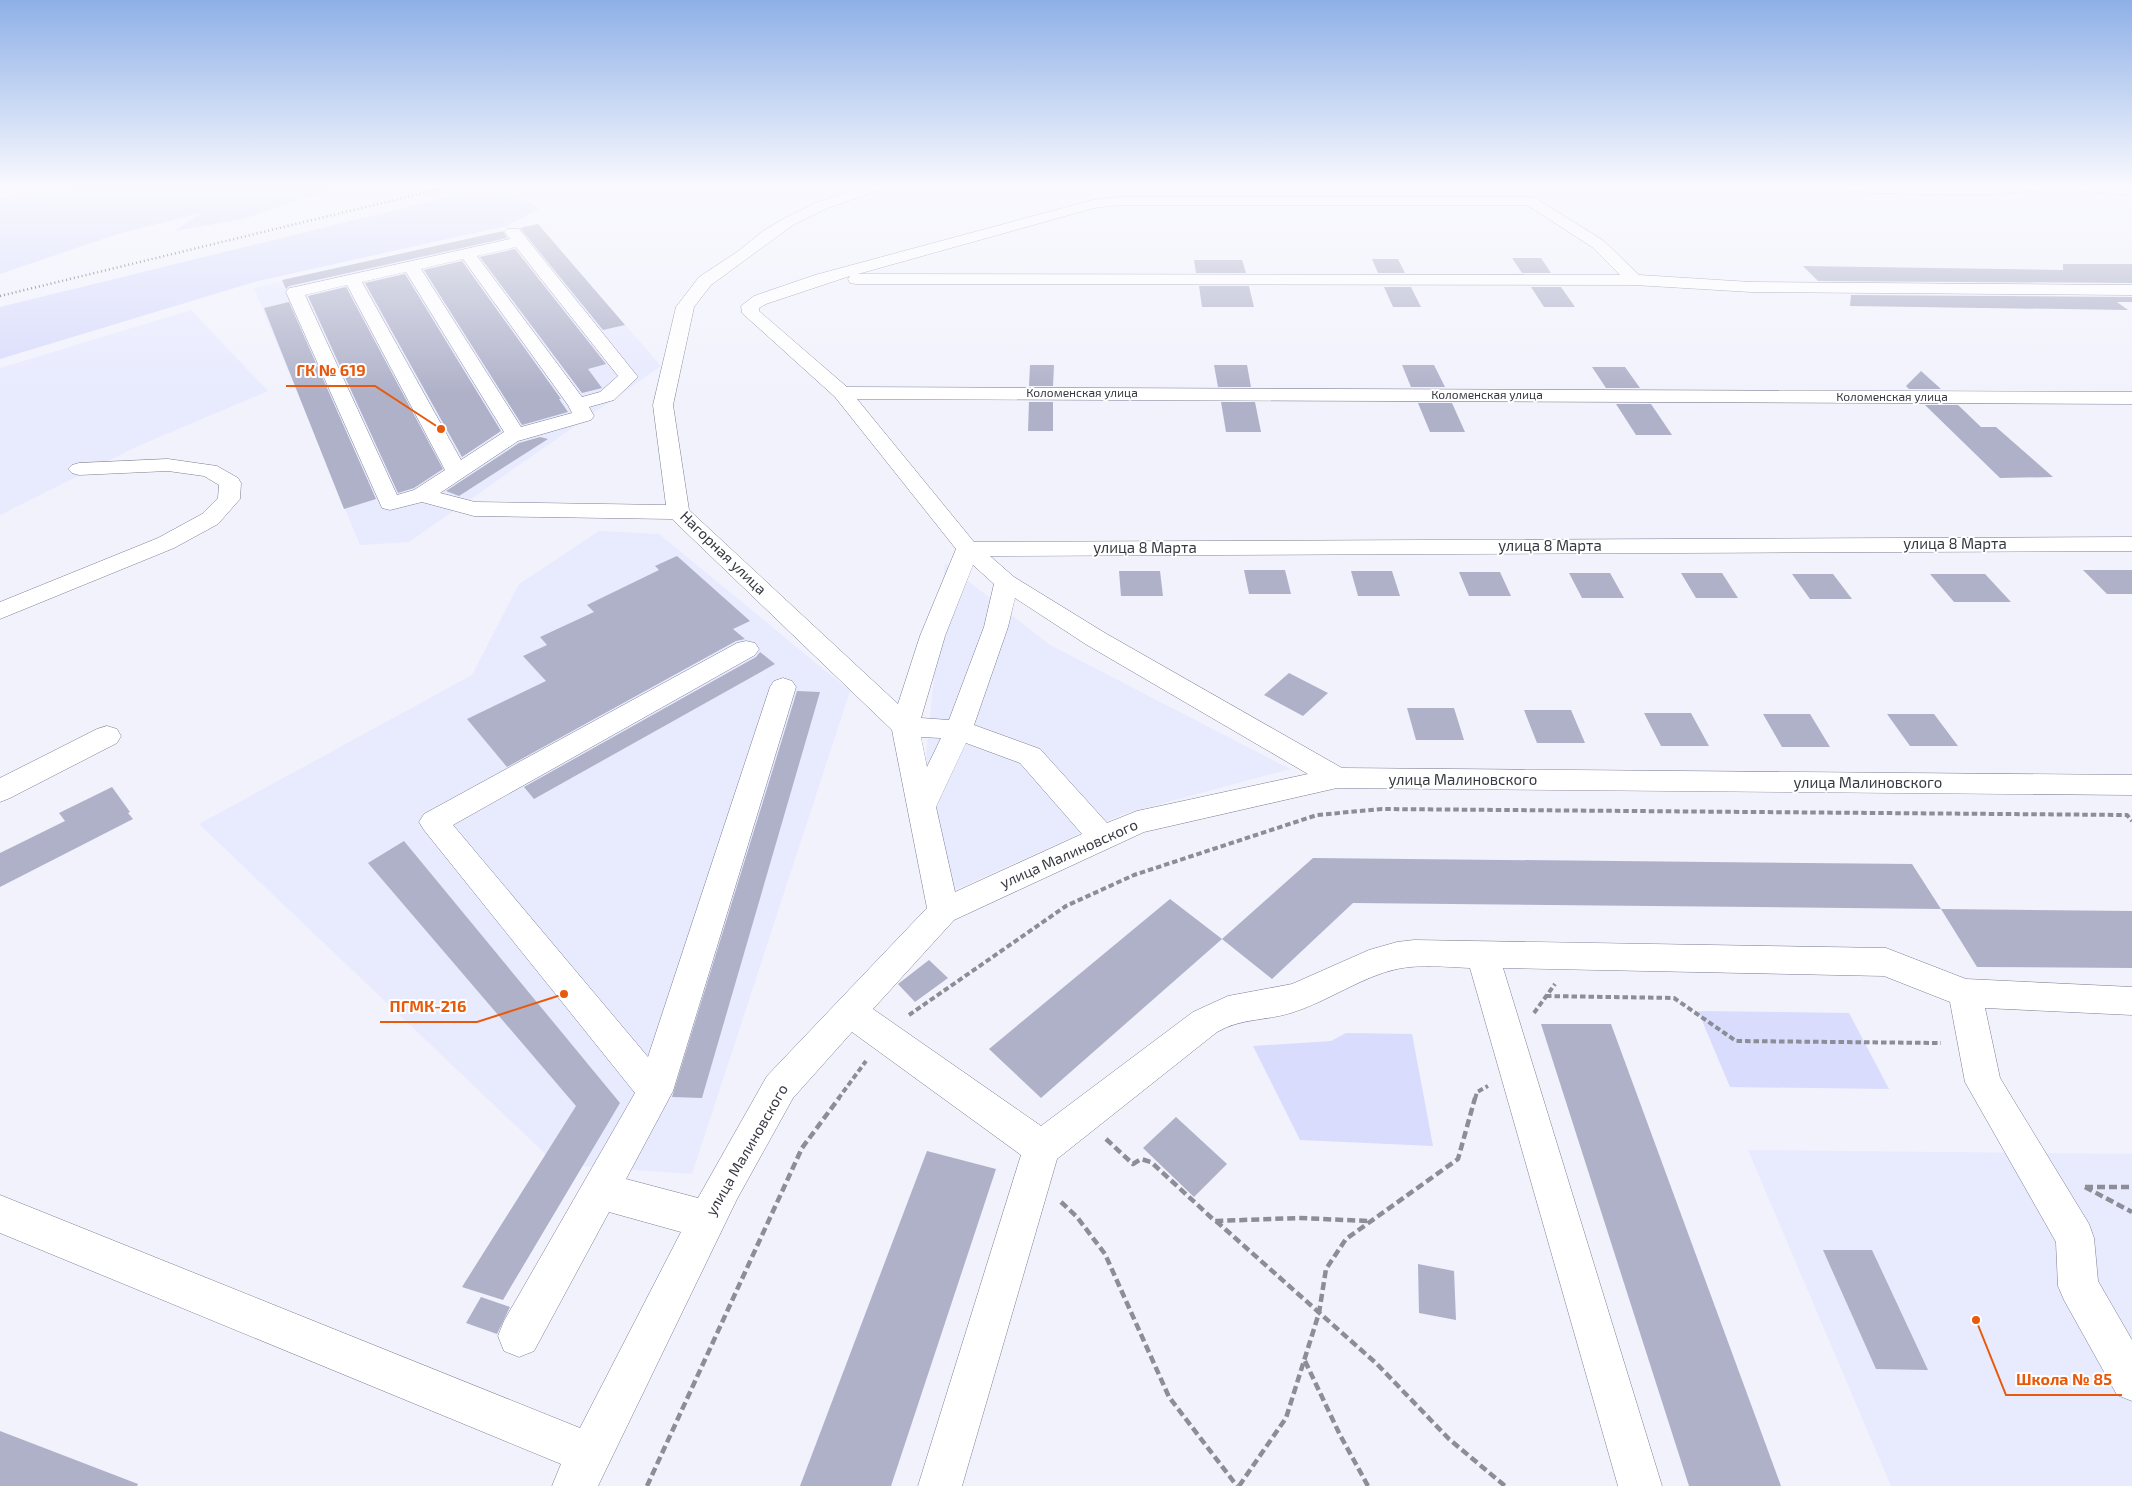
<svg xmlns="http://www.w3.org/2000/svg" width="2132" height="1486" viewBox="0 0 2132 1486" font-family="'Exo 2',sans-serif">
  <style>
    .built { fill: #e8eafe }
    .green { fill: #d9dcfc }
    .building { fill: #afb1c9 }
    .lines { fill: none; stroke-linecap: round; stroke-linejoin: round }
    .minor-casing { stroke: #7d7e95; stroke-width: 1 }
    .path-far1 { stroke: #8c8d97; stroke-width: 4; stroke-dasharray: 5.5 3; stroke-linecap: butt }
    .path { stroke: #8c8d97; stroke-width: 4.5; stroke-dasharray: 8 4; stroke-linecap: butt }
    .minor { fill: #fff; fill-rule: evenodd }
    .rail { stroke: #50515b; stroke-width: 2.5; stroke-dasharray: 1 3; stroke-linecap: butt }
    .labels { text-anchor: middle; stroke-width: 4; stroke-linejoin: round; paint-order: stroke }
    .far-street-label { font-size: 12px; fill: #383943; stroke: #fff }
    .street-label { font-size: 15px; fill: #383943; stroke: #fff }
    .leader { fill: none; stroke: #e8590c; stroke-width: 2 }
    .callout-dot { fill: #e8590c; stroke: #fff; stroke-width: 2 }
    .callout-label { font-size: 16px; text-anchor: middle; font-weight: bold; fill: #e8590c; stroke: #fff; stroke-width: 4; stroke-linejoin: round; paint-order: stroke }
  </style>
  <rect width="100%" height="100%" fill="#f1f2fc"/>
  <g class="built">
    <path d="M538,224l123,142 -252,176 -49,3 -106,-257z"/>
    <path d="M191,310l77,81 -130,55 -138,69v-147z"/>
    <path d="M599,531l60,3 191,157 -158,483 -136,-10 -357,-340 273,-149 47,-91z"/>
    <path d="M945,563l105,82 240,124 -167,45 -170,77 -28,-123z"/>
    <path d="M1748,1150l384,4v332h-241z"/>
  </g>
  <g class="green">
    <path d="M77,186h265l-99,33 -68,12 26,-18 -83,21 -118,40v-76l63,-7z"/>
    <path d="M506,193l23,9 10,7 -33,17 -248,55 -258,78v-52l461,-113 20,2z"/>
    <path d="M1698,1011l151,2 40,76 -159,-2z"/>
    <path d="M1346,1033l66,1 21,112 -133,-6 -47,-94 78,-5z"/>
  </g>
  <g class="building">
    <path d="M538,224l87,101 -22,5 -83,-102z"/>
    <path d="M503,231l4,7 -218,48 -3,3 -4,-9z"/>
    <path d="M515,249l91,115 -18,5 14,19 -20,5 -102,-136z"/>
    <path d="M1512,258h29l10,15h-29z"/>
    <path d="M1372,259h26l7,14h-27z"/>
    <path d="M1194,260h48l4,13h-50z"/>
    <path d="M462,261l99,138h-2l9,13 -46,13 -98,-155z"/>
    <path d="M2063,264h69v19l-314,-2 -15,-15 260,4z"/>
    <path d="M405,274l96,157 -39,26 -97,-174z"/>
    <path d="M1199,286h50l5,21h-52z"/>
    <path d="M346,287l97,182 -29,19 -16,5 -90,-197z"/>
    <path d="M1384,287h27l10,20h-28z"/>
    <path d="M1531,287h30l14,20h-31z"/>
    <path d="M1851,295l281,2v5h-15l11,8 -278,-4z"/>
    <path d="M289,302l87,197 -32,10 -80,-201z"/>
    <path d="M1030,365h24l-1,21h-24z"/>
    <path d="M1214,365h33l4,22h-33z"/>
    <path d="M1402,365h32l11,22h-34z"/>
    <path d="M1592,367h33l15,21h-34z"/>
    <path d="M1921,371l20,18h-32l-3,-3z"/>
    <path d="M1029,402h24v29h-25z"/>
    <path d="M1221,402h34l6,30h-35z"/>
    <path d="M1418,403h34l13,29h-35z"/>
    <path d="M1616,404h35l21,31h-36z"/>
    <path d="M1925,405h33l23,22h15l57,50 -53,1z"/>
    <path d="M540,437l8,2 -89,57 -13,-5 73,-48z"/>
    <path d="M677,556l73,65 -17,8 12,10 -9,2 -229,126 -40,-48 79,-38 -23,-25 24,-11 -7,-8 54,-25 -7,-7 72,-35 -4,-4z"/>
    <path d="M1244,570h41l6,24h-42z"/>
    <path d="M2083,570h49v24h-25z"/>
    <path d="M1119,571h41l3,25h-42z"/>
    <path d="M1351,571h41l8,25h-42z"/>
    <path d="M1459,572h41l11,24h-42z"/>
    <path d="M1569,573h41l14,25h-42z"/>
    <path d="M1681,573h41l16,25h-42z"/>
    <path d="M1792,574h41l19,25h-42z"/>
    <path d="M1930,574h55l26,28h-57z"/>
    <path d="M760,652l15,12 -241,135 -10,-12 232,-130z"/>
    <path d="M1289,673l39,20 -25,23 -39,-21z"/>
    <path d="M797,691l23,1 -118,406 -30,-1z"/>
    <path d="M1407,708h47l10,32h-48z"/>
    <path d="M1524,710h47l14,33h-48z"/>
    <path d="M1644,713h47l18,33h-48z"/>
    <path d="M1763,714h47l20,33h-48z"/>
    <path d="M1887,714h47l24,32h-48z"/>
    <path d="M112,787l18,25 -2,1 5,6 -133,68v-34l65,-32 -6,-8z"/>
    <path d="M404,841l216,262 -117,197 -41,-13 114,-181 -208,-243z"/>
    <path d="M1313,858l599,6 29,45 -588,-6 -81,76 -50,-40z"/>
    <path d="M1170,899l52,40 -181,159 -52,-49z"/>
    <path d="M1941,909l191,2v57l-155,-1z"/>
    <path d="M929,960l19,18 -33,24 -17,-18z"/>
    <path d="M1541,1024h70l170,462h-92z"/>
    <path d="M1176,1117l51,47 -33,33 -51,-49z"/>
    <path d="M927,1151l69,18 -105,317h-91z"/>
    <path d="M1823,1250h49l56,120 -52,-1z"/>
    <path d="M1418,1264l36,7 2,49 -37,-7z"/>
    <path d="M481,1297l29,10 -13,27 -31,-11z"/>
    <path d="M0,1431l138,53 -1,2h-137z"/>
  </g>
  <g class="lines">
    <g class="minor-casing">
      <g id="minor">
        <path d="M864,186h20l-2,3 -54,19 -35,17 -82,60 -17,22 -21,98 16,105 209,194 22,-68 36,-87 -121,-152 -93,-84 -1,-7 13,-10 61,-21 278,-75 27,-3h410l5,1 69,43 35,34 112,7 381,3v10l-381,-3 -117,-7 -778,-1 -6,-1 -2,-4 2,-3 -84,28 -7,4v3l88,76 1285,5v12l-1275,-5 117,143 1158,-5v14l-1142,5 24,21 91,56 237,135 790,7v20l-795,-7 -193,44 -190,88 -81,89 168,117 152,-114 35,-16 64,-12 77,-34 28,-8 17,-2 472,8 80,31 166,8v28l-147,-7 15,70 89,146 5,14 4,43 34,59v61l-15,-6 -53,-95 -6,-14 -2,-44 -91,-160 -15,-80 -66,-26 -381,-8 159,518h-44l-148,-518c-24,-1 -49,-4 -73,1 -34,7 -70,33 -106,44 -26,8 -50,5 -74,19l-160,127 -95,327h-44l103,-331 -169,-123 -59,66 -56,101 -139,287h-46l9,-22 -561,-231v-38l580,233 101,-196 -72,-20 -75,139 -15,6 -15,-6 -6,-15 6,-15 131,-228 -211,-263 -5,-8 5,-8 313,-171 9,-2 9,2 4,6 -4,6 -302,170 195,232 122,-370 4,-6 9,-3 9,3 4,6 -123,404 -47,88 72,19 69,-122 160,-168 -35,-178 -220,-211 -198,-3 -52,-14 -32,8 -8,-2 -96,-216 3,-4 6,-1 215,-48 -5,-7 2,-3h12l119,148 -24,23 -25,7 5,9 -3,4 -73,21 -78,52 35,9 191,3 -13,-100 23,-98 23,-30 38,-25 26,-21 20,-12 35,-17zM1120,205h407l65,42 28,28 -762,-1 236,-66zM516,247l102,129 -18,16 -18,5 -105,-141zM463,259l105,146 4,8 -51,14 -100,-158zM406,272l98,160 -43,28 -99,-178zM347,285l98,185 -31,20 -17,5 -92,-200zM973,565l21,19 -10,43 -35,93 -28,-2 24,-82zM1015,598l72,47 221,129 -171,37 -30,12 -67,-74 -66,-24 34,-98zM921,737l20,1 -14,29zM966,743l54,20 62,71 -127,58 -19,-85z"/>
        <path d="M1835,186h217l-2,3 -5,1 -66,5 -106,-2 -36,-4z"/>
        <path d="M2063,186l69,1v8l-62,-5 -5,-1z"/>
        <path d="M168,459l49,7 21,12 3,5 -1,16 -22,25 -44,24 -174,71v-17l158,-64 44,-24 16,-16 1,-13 -15,-9 -36,-5 -89,4 -7,-2 -4,-4 4,-4 7,-2z"/>
        <path d="M107,726l10,3 4,7 -4,7 -107,55 -10,4v-24l97,-49z"/>
      </g>
    </g>
    <g class="path-far1">
      <path d="M1546,996l128,2 62,43 205,2"/>
      <path d="M1534,1013l21,-29"/>
      <path d="M909,1015l157,-109 68,-31 183,-60 65,-6 745,6 5,6"/>
      <path d="M838,1099l28,-38"/>
      <path d="M1475,1099l2,-7 11,-6"/>
    </g>
    <g class="path">
      <path d="M1106,1139l27,25 8,-5 10,3 64,59 84,-3 70,3"/>
      <path d="M2085,1187l47,25"/>
      <path d="M2085,1187h47"/>
      <path d="M1061,1202l16,15 28,37 64,143 68,89"/>
      <path d="M1216,1221l161,143 72,75 56,47"/>
      <path d="M1305,1361l35,74 28,51"/>
      <path d="M647,1486l155,-338 37,-50"/>
      <path d="M1239,1486l47,-68 33,-105 7,-44 20,-30 112,-80 17,-61"/>
    </g>
    <use href="#minor" class="minor"/>
    <path class="rail" d="M0,296l452,-110"/>
  </g>
  <linearGradient id="sky" x2="0" y2="1"><stop stop-color="#8eb0e7"/><stop offset="0.47" stop-color="#f9f9fe"/><stop offset="1" stop-color="#f9f9fe" stop-opacity="0"/></linearGradient>
  <rect width="2132" height="394" fill="url(#sky)"/>
  <g class="labels">
    <g class="far-street-label">
      <text x="1082" y="397">Коломенская улица</text>
      <text x="1487" y="399">Коломенская улица</text>
      <text x="1892" y="401">Коломенская улица</text>
    </g>
    <g class="street-label">
      <text x="1955" y="549">улица 8 Марта</text>
      <text x="1550" y="551">улица 8 Марта</text>
      <text x="1145" y="553">улица 8 Марта</text>
      <text transform="translate(723 553) rotate(44)" y="5">Нагорная улица</text>
      <text x="1463" y="785">улица Малиновского</text>
      <text x="1868" y="788">улица Малиновского</text>
      <text transform="translate(1069 854) rotate(-24)" y="5">улица Малиновского</text>
      <text transform="translate(747 1150) rotate(-60)" y="5">улица Малиновского</text>
    </g>
  </g>
  <path class="leader" d="M441 429L375 386H286M564 994L477 1022H380M1976 1320L2006 1395H2122"/>
  <g class="callout-dot">
    <circle cx="441" cy="429" r="5"/>
    <circle cx="564" cy="994" r="5"/>
    <circle cx="1976" cy="1320" r="5"/>
  </g>
  <g class="callout-label">
    <text x="331" y="376">ГК № 619</text>
    <text x="428" y="1012">ПГМК-216</text>
    <text x="2064" y="1385">Школа № 85</text>
  </g>
</svg>
